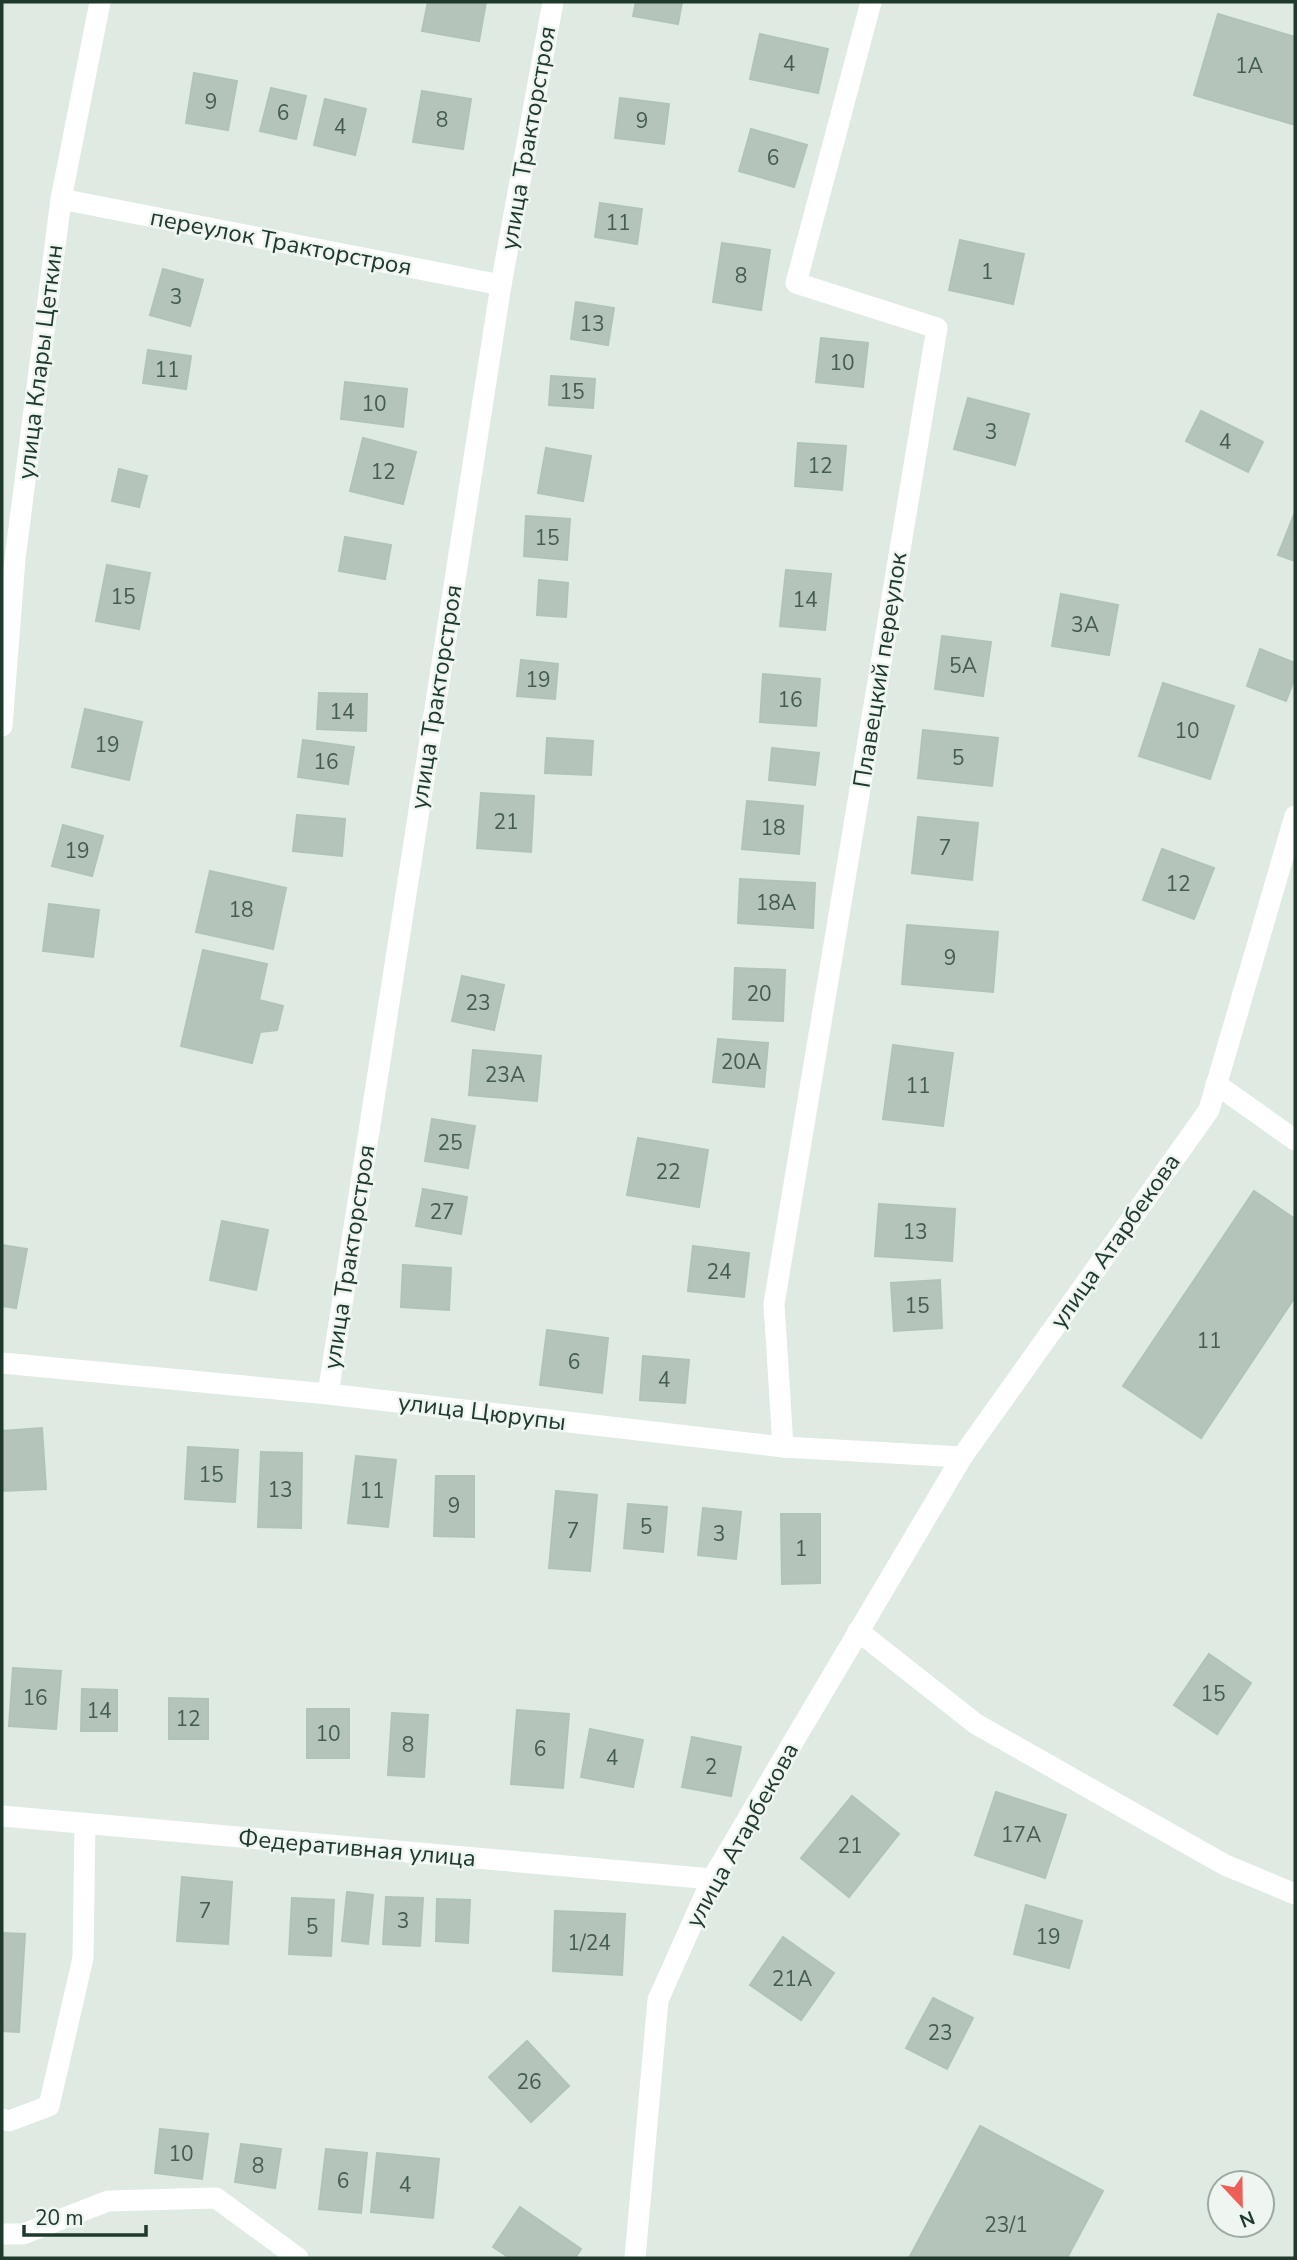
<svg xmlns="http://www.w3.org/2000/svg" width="1297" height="2260" viewBox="0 0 1297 2260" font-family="'Nunito Sans',sans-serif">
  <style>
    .building { fill: #b4c4bb; stroke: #b1c3b8; stroke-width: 2 }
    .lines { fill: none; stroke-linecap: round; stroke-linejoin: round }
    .lane { stroke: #fff; stroke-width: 21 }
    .street { stroke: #fff; stroke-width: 21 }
    .labels { text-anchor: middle; stroke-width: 5; stroke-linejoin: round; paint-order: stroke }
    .number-label { font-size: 21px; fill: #455c50 }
    .street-label { font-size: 24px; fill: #20392d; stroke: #eff6f1 }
  </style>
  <rect width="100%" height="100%" fill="#deeae2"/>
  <g class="building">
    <path d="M428,2h58l-7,39 -57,-10z"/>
    <path d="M636,2h46l-4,22 -45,-8z"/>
    <path d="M1218,14l77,23v88l-101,-30z"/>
    <path d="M760,34l68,15 -10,44 -68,-14z"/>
    <path d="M194,73l43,8 -9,49 -42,-7z"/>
    <path d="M271,88l35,8 -10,43 -36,-8z"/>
    <path d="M422,91l49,8 -8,50 -50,-7z"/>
    <path d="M620,98l49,6 -5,40 -49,-6z"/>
    <path d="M325,99l41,10 -11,46 -41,-10z"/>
    <path d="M751,129l56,16 -13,42 -55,-16z"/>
    <path d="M600,203l42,6 -5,35 -42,-7z"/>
    <path d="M960,240l64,14 -11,50 -64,-14z"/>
    <path d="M722,243l48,7 -9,60 -48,-8z"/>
    <path d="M163,269l40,11 -13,46 -40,-11z"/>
    <path d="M576,302l38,6 -6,37 -37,-6z"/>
    <path d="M821,338l47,5 -5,44 -47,-5z"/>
    <path d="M148,350l43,6 -5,33 -43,-6z"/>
    <path d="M551,376l44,3 -2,29 -44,-3z"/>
    <path d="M345,382l62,7 -4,38 -62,-8z"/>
    <path d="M968,398l61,16 -14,51 -61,-16z"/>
    <path d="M1201,411l62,31 -15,30 -62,-31z"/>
    <path d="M363,438l53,14 -13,52 -53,-13z"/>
    <path d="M798,443l48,3 -4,44 -47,-4z"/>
    <path d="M546,448l45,8 -8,45 -45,-8z"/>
    <path d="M119,469l28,7 -8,31 -27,-6z"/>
    <path d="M1295,512v49l-17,-6z"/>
    <path d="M526,516l44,3 -3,41 -43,-4z"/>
    <path d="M345,537l46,8 -6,34 -46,-8z"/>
    <path d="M107,565l43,8 -11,56 -43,-8z"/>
    <path d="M786,570l45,4 -6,56 -45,-4z"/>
    <path d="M539,580l29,3 -2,34 -29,-2z"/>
    <path d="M1061,594l57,11 -9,50 -57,-9z"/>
    <path d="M942,636l49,6 -8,54 -48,-7z"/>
    <path d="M1260,649l35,14v14l-9,24 -39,-15z"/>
    <path d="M521,660l37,4 -3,35 -38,-3z"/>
    <path d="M763,674l57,5 -4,47 -56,-4z"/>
    <path d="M1163,683l71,23 -24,73 -71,-23z"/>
    <path d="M319,693l48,1 -1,37 -49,-2z"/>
    <path d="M85,709l57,13 -13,58 -57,-13z"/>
    <path d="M923,730l75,8 -6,48 -74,-8z"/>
    <path d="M547,738l46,3 -2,34 -46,-2z"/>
    <path d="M303,740l51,7 -6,37 -50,-7z"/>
    <path d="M772,748l47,5 -4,32 -46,-5z"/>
    <path d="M481,793l53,3 -3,56 -54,-4z"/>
    <path d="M747,801l56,5 -4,48 -57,-5z"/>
    <path d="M297,815l48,4 -3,37 -49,-5z"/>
    <path d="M918,817l60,6 -6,57 -60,-7z"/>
    <path d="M63,825l40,11 -11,40 -40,-10z"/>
    <path d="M1162,849l52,19 -20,51 -51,-19z"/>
    <path d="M210,871l76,17 -13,61 -77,-17z"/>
    <path d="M740,879l75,4 -2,45 -75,-5z"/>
    <path d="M49,904l50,6 -6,47 -50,-6z"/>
    <path d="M907,925l91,7 -5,60 -91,-8z"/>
    <path d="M203,950l64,14 -8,36 24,6 -6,24 -17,2 -8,31 -71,-17z"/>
    <path d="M735,968l50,2 -2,51 -50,-2z"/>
    <path d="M462,976l42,9 -10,45 -42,-9z"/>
    <path d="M718,1039l50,4 -4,44 -51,-5z"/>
    <path d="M893,1045l60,8 -10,73 -60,-7z"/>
    <path d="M473,1050l68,6 -4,45 -68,-6z"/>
    <path d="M432,1119l43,7 -7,42 -43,-7z"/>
    <path d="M638,1138l70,12 -9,57 -72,-12z"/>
    <path d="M423,1189l44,8 -6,37 -45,-8z"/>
    <path d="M1254,1191l41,28v78l-94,141 -78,-52z"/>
    <path d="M879,1204l76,5 -3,52 -77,-5z"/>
    <path d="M222,1221l46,9 -12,60 -46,-10z"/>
    <path d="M2,1245l25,4 -11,59 -14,-2z"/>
    <path d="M693,1246l56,7 -5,44 -56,-6z"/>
    <path d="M403,1265l48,3 -2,42 -48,-3z"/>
    <path d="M940,1280l2,48 -48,3 -3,-48z"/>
    <path d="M547,1330l61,8 -6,55 -62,-8z"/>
    <path d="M643,1356l46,4 -4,43 -45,-3z"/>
    <path d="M42,1428l4,61 -44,2v-60z"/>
    <path d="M188,1447l50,3 -3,52 -50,-3z"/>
    <path d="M261,1452l41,1 -1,75 -43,-1z"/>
    <path d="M356,1456l40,4 -8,67 -40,-4z"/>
    <path d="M436,1476h38v61l-40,-1z"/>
    <path d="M556,1491l41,4 -7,76 -41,-3z"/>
    <path d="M628,1504l39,3 -4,45 -39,-4z"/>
    <path d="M703,1508l38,4 -5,47 -38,-4z"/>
    <path d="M781,1514h39v69l-38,1z"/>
    <path d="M1209,1654l42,29 -34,51 -43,-29z"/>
    <path d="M13,1668l48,3 -5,58 -47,-3z"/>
    <path d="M82,1689l35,1v41h-36z"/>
    <path d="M169,1698l39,1v40h-39z"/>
    <rect x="307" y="1709" width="42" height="49"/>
    <path d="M517,1710l52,4 -6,74 -52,-4z"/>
    <path d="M392,1713l36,2 -4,62 -36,-2z"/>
    <path d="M590,1729l53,11 -10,47 -52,-10z"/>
    <path d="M692,1737l49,10 -10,49 -49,-9z"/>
    <path d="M996,1792l70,23 -21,63 -70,-23z"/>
    <path d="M852,1796l47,38 -50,63 -48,-39z"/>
    <path d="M182,1877l50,5 -4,62 -51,-3z"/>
    <path d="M347,1892l26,3 -5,49 -26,-3z"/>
    <path d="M386,1897l37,1 -3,48 -37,-2z"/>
    <path d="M292,1898l42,2 -3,56 -42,-2z"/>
    <path d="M437,1899l33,1 -2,43 -32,-2z"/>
    <path d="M1026,1905l56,16 -13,47 -55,-14z"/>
    <path d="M555,1911l70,3 -3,61 -69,-4z"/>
    <path d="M2,1933l23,1 -6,98 -17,-1z"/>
    <path d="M783,1937l51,36 -33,47 -51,-35z"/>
    <path d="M933,1998l40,20 -26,51 -41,-21z"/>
    <path d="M527,2041l42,45 -38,36 -42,-45z"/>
    <path d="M980,2126l123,65 -36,67h-158z"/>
    <path d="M160,2129l48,5 -6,45 -47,-6z"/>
    <path d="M241,2144l40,5 -6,39 -40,-6z"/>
    <path d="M326,2149l41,4 -6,60 -42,-4z"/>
    <path d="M377,2153l62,6 -6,59 -62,-6z"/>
    <path d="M520,2207l61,42 -6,9h-65l-17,-11z"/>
  </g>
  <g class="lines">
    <path class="lane" d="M2,2119l7,2 40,-15 34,-148 2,-134"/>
    <g class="street">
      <path d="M61,199l440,86"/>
      <path d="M2,726l13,-167 46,-360 39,-197"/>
      <path d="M1216,1084l79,56"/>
      <path d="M2,1363l326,31 455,53 179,10"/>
      <path d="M328,1394l173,-1109 52,-283"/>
      <path d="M783,1447l-9,-143 163,-976 -141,-45 75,-281"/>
      <path d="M858,1631l118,93 249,141 70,29"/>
      <path d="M2,1816l710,63"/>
      <path d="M2,2234h21l85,-33 108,-3 82,60"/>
      <path d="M635,2258l23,-258 54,-121 250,-422 247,-347 86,-294"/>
    </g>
  </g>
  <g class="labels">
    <g class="number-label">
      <text x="789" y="71">4</text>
      <text x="1249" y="73">1А</text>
      <text x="211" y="109">9</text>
      <text x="283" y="120">6</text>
      <text x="442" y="127">8</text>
      <text x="642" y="128">9</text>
      <text x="340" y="134">4</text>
      <text x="773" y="165">6</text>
      <text x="618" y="230">11</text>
      <text x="987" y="279">1</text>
      <text x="741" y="283">8</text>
      <text x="176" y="304">3</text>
      <text x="592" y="331">13</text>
      <text x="842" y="370">10</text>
      <text x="167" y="377">11</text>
      <text x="572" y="399">15</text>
      <text x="374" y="411">10</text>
      <text x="991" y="439">3</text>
      <text x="1225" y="449">4</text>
      <text x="820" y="473">12</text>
      <text x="383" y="479">12</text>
      <text x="547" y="545">15</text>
      <text x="123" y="604">15</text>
      <text x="805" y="607">14</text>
      <text x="1085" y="632">3А</text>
      <text x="963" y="673">5А</text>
      <text x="538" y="687">19</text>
      <text x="790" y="707">16</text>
      <text x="342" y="719">14</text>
      <text x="1187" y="738">10</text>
      <text x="107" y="752">19</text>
      <text x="958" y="765">5</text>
      <text x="326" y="769">16</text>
      <text x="506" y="829">21</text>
      <text x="773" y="835">18</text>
      <text x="945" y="855">7</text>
      <text x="77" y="858">19</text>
      <text x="1178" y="891">12</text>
      <text x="776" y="910">18А</text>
      <text x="241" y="917">18</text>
      <text x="950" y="965">9</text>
      <text x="759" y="1001">20</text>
      <text x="478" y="1010">23</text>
      <text x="741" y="1069">20А</text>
      <text x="505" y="1082">23А</text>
      <text x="918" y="1093">11</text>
      <text x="450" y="1150">25</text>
      <text x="668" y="1179">22</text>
      <text x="442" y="1219">27</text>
      <text x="915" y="1239">13</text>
      <text x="719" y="1279">24</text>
      <text x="917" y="1313">15</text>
      <text x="1209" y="1348">11</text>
      <text x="574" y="1369">6</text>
      <text x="664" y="1387">4</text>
      <text x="211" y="1482">15</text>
      <text x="280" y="1497">13</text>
      <text x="372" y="1498">11</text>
      <text x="454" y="1513">9</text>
      <text x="646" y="1534">5</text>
      <text x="573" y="1538">7</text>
      <text x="719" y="1541">3</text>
      <text x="801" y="1556">1</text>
      <text x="1213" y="1701">15</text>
      <text x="35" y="1705">16</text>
      <text x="99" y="1718">14</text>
      <text x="188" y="1726">12</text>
      <text x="328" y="1741">10</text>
      <text x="408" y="1752">8</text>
      <text x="540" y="1756">6</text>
      <text x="612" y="1765">4</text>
      <text x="711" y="1774">2</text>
      <text x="1021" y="1842">17А</text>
      <text x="850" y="1853">21</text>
      <text x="205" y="1918">7</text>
      <text x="403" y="1928">3</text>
      <text x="312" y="1934">5</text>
      <text x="1048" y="1944">19</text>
      <text x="589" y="1950">1/24</text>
      <text x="792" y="1986">21А</text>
      <text x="940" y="2040">23</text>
      <text x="529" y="2089">26</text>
      <text x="181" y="2161">10</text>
      <text x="258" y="2173">8</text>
      <text x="343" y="2188">6</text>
      <text x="405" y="2192">4</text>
      <text x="1006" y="2232">23/1</text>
    </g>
    <g class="street-label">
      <text transform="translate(528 138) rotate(-80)" y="8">улица Тракторстроя</text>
      <text transform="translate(281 242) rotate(11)" y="8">переулок Тракторстроя</text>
      <text transform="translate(40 362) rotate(-83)" y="8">улица Клары Цеткин</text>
      <text transform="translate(880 670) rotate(-81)" y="8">Плавецкий переулок</text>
      <text transform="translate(436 697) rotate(-81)" y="8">улица Тракторстроя</text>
      <text transform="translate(1115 1241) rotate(-55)" y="8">улица Атарбекова</text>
      <text transform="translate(349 1257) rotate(-81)" y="8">улица Тракторстроя</text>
      <text transform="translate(482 1412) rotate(7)" y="8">улица Цюрупы</text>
      <text transform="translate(742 1835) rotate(-61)" y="8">улица Атарбекова</text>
      <text transform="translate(357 1848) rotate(5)" y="8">Федеративная улица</text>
    </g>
  </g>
  <rect width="1297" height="2260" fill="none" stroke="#20392d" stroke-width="7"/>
  <g transform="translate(1241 2204) rotate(158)"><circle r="33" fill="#eff6f1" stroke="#9caaa3" stroke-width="2"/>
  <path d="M0-5L12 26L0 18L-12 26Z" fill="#ee6057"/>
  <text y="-10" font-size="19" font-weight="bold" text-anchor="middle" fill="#20392d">N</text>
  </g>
  <path d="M24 2225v10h122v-10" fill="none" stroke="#20392d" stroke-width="3.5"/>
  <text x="35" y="2225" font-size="21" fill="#20392d" stroke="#eff6f1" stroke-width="5" paint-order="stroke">20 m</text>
</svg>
